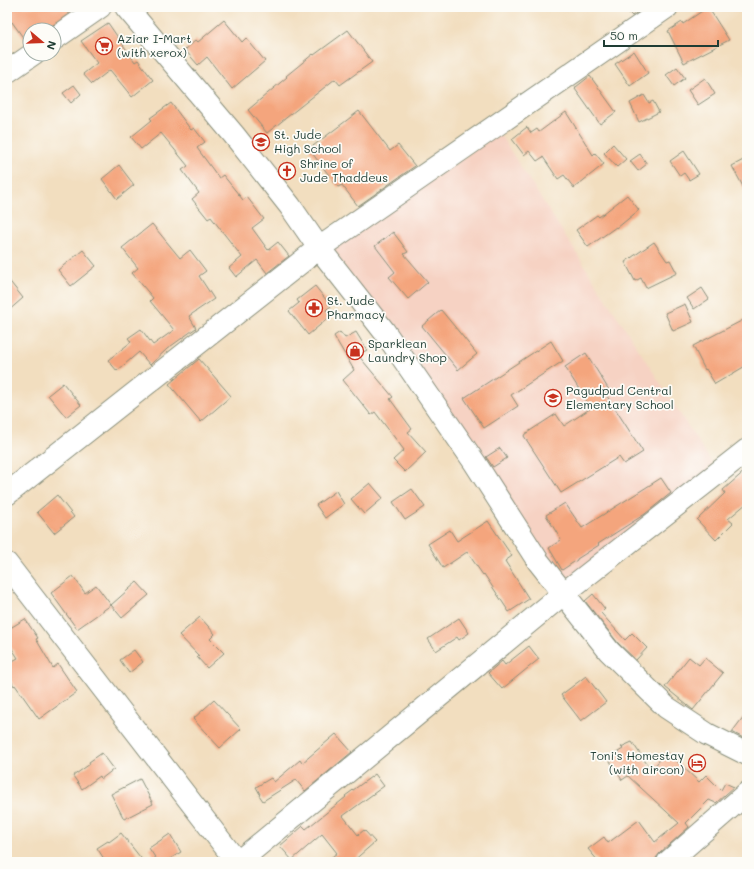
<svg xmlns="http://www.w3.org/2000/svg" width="754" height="869" viewBox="0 0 754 869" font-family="Mali,sans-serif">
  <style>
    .built { fill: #f6d2c3 }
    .building { fill: #f4a57d }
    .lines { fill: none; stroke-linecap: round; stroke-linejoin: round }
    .minor-casing { stroke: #888e7a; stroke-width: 24 }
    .major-casing { stroke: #888e7a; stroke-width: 24 }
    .minor { stroke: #fff; stroke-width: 22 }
    .major { stroke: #fff; stroke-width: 22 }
    .labels { text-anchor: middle; stroke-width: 3.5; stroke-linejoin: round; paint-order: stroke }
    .poi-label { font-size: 12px; fill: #1f3d34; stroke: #fdfcf7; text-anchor: start }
  </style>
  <rect width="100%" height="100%" fill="#fdfcf7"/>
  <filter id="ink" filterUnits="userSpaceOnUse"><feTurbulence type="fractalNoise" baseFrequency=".025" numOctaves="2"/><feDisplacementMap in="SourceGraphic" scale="8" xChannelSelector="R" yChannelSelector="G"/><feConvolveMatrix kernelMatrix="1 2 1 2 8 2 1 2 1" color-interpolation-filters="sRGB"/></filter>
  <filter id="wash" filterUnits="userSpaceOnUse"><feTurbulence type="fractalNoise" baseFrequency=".012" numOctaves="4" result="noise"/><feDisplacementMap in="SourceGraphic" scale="16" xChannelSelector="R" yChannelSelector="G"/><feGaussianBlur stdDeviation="0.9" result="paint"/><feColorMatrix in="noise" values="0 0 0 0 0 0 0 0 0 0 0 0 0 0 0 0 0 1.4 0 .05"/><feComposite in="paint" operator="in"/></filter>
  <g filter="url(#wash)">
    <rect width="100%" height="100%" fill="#f2debf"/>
    <path class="built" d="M499,133l216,335 -151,114 -232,-333z"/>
    <g id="blocks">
      <g class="building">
        <path d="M7,7h71l-32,23h-16v12l-3,1 -15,-21 -5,4z"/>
        <path d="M638,7h7l-13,9 -3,-3z"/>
        <path d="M708,7l21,33 -45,23 -16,-32 14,-9 1,2z"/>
        <path d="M224,20l18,22 4,-4 19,23 -33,28 -25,-32 -9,8 -13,-15 11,-10 2,2z"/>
        <path d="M108,23l27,39 3,-2 15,20 -21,17 -22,-27 -18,14 -9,-10 14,-11 -16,-22z"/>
        <path d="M348,30l24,32 -32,23 -5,-6 -68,54 -19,-23 39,-33 -1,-1 27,-22 1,1z"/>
        <path d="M634,51l14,22 -18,13 -15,-22z"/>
        <path d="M677,67l8,11 -11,8 -8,-11z"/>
        <path d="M590,76l26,36 -16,12 -25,-35 1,-1v-1z"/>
        <path d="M705,78l10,16 -17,11 -10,-15z"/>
        <path d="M74,85l7,9 -10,9 -8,-10z"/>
        <path d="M644,95l5,8 4,-2 6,11 -20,10 -9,-19z"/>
        <path d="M171,103l20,27 3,-2 11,14 -8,6 22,30 4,-3 20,25 4,-3 17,22 -12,9 16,22 10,-8 11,14 -22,17 -10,-13 -21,17 -7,-9 13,-11 -31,-40 -3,2 -16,-20 7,-6 -17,-23 6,-4 -27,-33 -20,16 -10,-12 21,-17 -2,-2z"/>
        <path d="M359,111l31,40 8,-6 17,21 -57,40 -16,-21 -4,2 -29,-38z"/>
        <path d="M566,112l27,43 2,-2 9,11 -30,24 -10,-13 -6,4 -15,-22 -6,4 -8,-10 -5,4 -12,-16 15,-12 4,6 6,-4 2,3z"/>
        <path d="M613,144l13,15 -9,8 -13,-14z"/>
        <path d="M684,151l15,23 -10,6 -5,-7 -4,3 -10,-15z"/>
        <path d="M640,154l7,10 -9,7 -8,-10z"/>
        <path d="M747,158v36l-15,-28z"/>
        <path d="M119,165l15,20 -17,14 -15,-20z"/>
        <path d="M627,195l12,15 -22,18 -1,-1 -28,20 -12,-17 21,-15 2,2z"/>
        <path d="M152,224l28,34 10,-8 16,21 -7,5 15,23 -25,17 7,12 -29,21 -17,16 -11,-13 -22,19 -9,-11 23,-18 -3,-4 13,-9 12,16 21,-15 -24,-29 3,-3 -21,-25 6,-5 -16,-20z"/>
        <path d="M393,232l15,20 -4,2 24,28 -20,17 -19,-22 6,-5 -20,-26z"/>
        <path d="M654,242l13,19 3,-1 7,13 -31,15 -5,-10 -6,3 -10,-19z"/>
        <path d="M83,250l13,16 -25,20 -13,-16z"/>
        <path d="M7,278l16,20 -16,14z"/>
        <path d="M315,286l16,20 -5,4 5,6 -23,19 -19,-24 10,-8 -2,-3z"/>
        <path d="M702,288l7,11 -15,10 -7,-11z"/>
        <path d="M685,304l8,18 -20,9 -8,-18z"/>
        <path d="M441,310l36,44 -19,16 -36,-44z"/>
        <path d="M747,318v47l-32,19 -9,-15 -1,1 -12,-24z"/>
        <path d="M340,332l5,6 11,-6 11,18 -9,5 35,42 -3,2 22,30 -4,3 18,20 -21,20 -12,-12 11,-10 -29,-38 -4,3 -28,-35 11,-10 -20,-34z"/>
        <path d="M551,341l12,20 -52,34 7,11 -34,22 -20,-30z"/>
        <path d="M586,353l23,37 -4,3 38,59 -19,12 -5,-7 -58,36 -37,-57 1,-2 31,-20 8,12 27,-18 -26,-41z"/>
        <path d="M199,359l32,37 -30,26 -32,-38z"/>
        <path d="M63,383l18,22 -15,12 -18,-22z"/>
        <path d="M500,448l7,10 -14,9 -7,-10z"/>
        <path d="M747,469v34l-19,16 5,4 -17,17 -19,-20 28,-27 -2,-3z"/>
        <path d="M661,478l10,15 -26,21 -47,30 1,1 -22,14v1l-15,10 -13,-22 12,-8 -15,-25 19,-12 17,25z"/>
        <path d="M370,483l13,15 -19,16 -13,-15z"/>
        <path d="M412,489l13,18 -20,13 -12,-18z"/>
        <path d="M336,491l8,13 -19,14 -9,-13z"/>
        <path d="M57,495l17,22 -20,16 -17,-21z"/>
        <path d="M488,521l24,35 -7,5 24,38 -20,13 -25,-38 -1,1 -16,-23 -24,16 -15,-24 22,-14 7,11z"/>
        <path d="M73,576l12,17 11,-8 15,20 -34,24 -26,-36z"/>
        <path d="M137,582l12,13 -27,23 -11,-13z"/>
        <path d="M593,594l12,15 -4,4 24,27 7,-7 15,15 -11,12 -18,-17 -33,-42z"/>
        <path d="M200,617l15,17 -5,5 14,14 -17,15 -10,-11 2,-1 -20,-21z"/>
        <path d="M459,618l10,15 -10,7 -2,-3 -21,14 -8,-12z"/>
        <path d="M25,619l13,19 -2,1 17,29 5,-4 19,28 -38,27 -24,-34 -1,1 -7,-12v-10l11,-6 -11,-17v-11z"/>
        <path d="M529,646l10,13 -37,30 -14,-16 14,-12 3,4z"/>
        <path d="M134,650l9,12 -14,11 -9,-13z"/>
        <path d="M689,657l10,8 6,-7 18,15 -30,37 -28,-23z"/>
        <path d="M586,676l20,26 -25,19 -20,-26z"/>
        <path d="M214,700l27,29 -21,19 -27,-29z"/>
        <path d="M747,712v28l-15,-8z"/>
        <path d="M336,734l16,18 -47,39 -9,-11 -33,21 -4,-6 1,-1 -4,-7 15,-9 3,4 26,-22 2,3z"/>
        <path d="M632,742l19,28 16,-18 32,30 7,-7 15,15 4,-7 9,4 -18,16 -7,-3 -23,23 3,4 -29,26 -4,5v4h-57l-11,-13 16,-12 4,6 31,-23 16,22 24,-19 -51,-47 -6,4 -14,-22 15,-9 -2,-2z"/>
        <path d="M102,753l12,16 -13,10 -1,-3 -18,13 -9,-13 17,-12 -1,-2z"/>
        <path d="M375,774l9,12 -41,30 15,19 6,-5 11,12 -23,20h-27l12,-9 -15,-19 -30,26 -12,-14 23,-20 3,3 40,-32 -1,-1z"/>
        <path d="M140,779l13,25 -29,15 -13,-25z"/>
        <path d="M121,833l23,29h-38l-9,-14 11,-7 1,1z"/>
        <path d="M170,834l11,18 -16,10h-7l-9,-14z"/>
      </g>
    </g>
  </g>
  <g filter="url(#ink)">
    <use href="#blocks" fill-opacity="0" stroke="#888e7a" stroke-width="1"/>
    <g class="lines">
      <g class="minor-casing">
        <g id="minor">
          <path d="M126,7l108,128 56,71 29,42 65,83 91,132 63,98 71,90 57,56 41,27 40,20"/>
          <path d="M54,39l46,-32"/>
          <path d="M7,72l26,-18"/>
          <path d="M7,494l312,-246 348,-241"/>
          <path d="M238,862l325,-268 184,-144"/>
          <path d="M668,862l79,-69"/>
        </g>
      </g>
      <g class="major-casing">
        <path id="major" d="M7,564l230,298"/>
      </g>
      <use href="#minor" class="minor"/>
      <use href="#major" class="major"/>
    </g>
  </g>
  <defs>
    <g id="supermarket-ring" transform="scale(0.9)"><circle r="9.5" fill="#fdfcf7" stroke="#c8321e" stroke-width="1.5"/><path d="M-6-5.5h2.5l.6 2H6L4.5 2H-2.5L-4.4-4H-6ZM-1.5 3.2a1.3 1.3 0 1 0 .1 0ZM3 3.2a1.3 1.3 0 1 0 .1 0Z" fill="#c8321e"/></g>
    <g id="school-ring" transform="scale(0.9)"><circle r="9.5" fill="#fdfcf7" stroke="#c8321e" stroke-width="1.5"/><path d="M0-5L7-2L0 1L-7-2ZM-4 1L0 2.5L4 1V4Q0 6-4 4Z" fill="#c8321e"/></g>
    <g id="church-ring" transform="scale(0.9)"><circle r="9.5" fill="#fdfcf7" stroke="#c8321e" stroke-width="1.5"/><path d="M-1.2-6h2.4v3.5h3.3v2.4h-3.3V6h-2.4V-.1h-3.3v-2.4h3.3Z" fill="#c8321e"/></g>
    <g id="pharmacy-ring" transform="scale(0.9)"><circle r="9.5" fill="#fdfcf7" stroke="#c8321e" stroke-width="1.5"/><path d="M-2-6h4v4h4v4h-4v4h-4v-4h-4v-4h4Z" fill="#c8321e"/></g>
    <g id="shop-ring" transform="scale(0.9)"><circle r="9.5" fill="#fdfcf7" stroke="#c8321e" stroke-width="1.5"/><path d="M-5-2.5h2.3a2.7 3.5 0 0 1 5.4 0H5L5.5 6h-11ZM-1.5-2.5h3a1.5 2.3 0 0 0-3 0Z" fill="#c8321e"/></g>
    <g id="hotel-ring" transform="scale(0.9)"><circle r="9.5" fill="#fdfcf7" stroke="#c8321e" stroke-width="1.5"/><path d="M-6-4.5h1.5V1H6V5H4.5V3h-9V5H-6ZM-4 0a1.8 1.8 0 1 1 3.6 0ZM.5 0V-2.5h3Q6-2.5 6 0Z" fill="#c8321e"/></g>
  </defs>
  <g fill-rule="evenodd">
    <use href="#supermarket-ring" x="104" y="46"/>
    <use href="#school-ring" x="261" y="142"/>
    <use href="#church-ring" x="287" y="171"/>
    <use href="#pharmacy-ring" x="314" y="308"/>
    <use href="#shop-ring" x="355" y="351"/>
    <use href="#school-ring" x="553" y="398"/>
    <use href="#hotel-ring" x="697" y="763"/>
  </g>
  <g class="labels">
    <g class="poi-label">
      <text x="117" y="43">Aziar I-Mart<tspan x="117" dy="14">(with xerox)</tspan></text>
      <text x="274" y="139">St. Jude<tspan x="274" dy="14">High School</tspan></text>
      <text x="300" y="168">Shrine of<tspan x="300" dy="14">Jude Thaddeus</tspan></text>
      <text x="327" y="305">St. Jude<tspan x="327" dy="14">Pharmacy</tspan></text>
      <text x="368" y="348">Sparklean<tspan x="368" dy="14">Laundry Shop</tspan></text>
      <text x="566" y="395">Pagudpud Central<tspan x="566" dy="14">Elementary School</tspan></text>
      <text x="684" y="760" text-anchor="end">Toni's Homestay<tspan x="684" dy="14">(with aircon)</tspan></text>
    </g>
  </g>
  <rect width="754" height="869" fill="none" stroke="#fdfcf7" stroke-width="24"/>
  <g transform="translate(42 42) rotate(109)"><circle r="19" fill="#fdfcf7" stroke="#a4b0a9"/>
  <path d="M0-3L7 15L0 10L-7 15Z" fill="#c8321e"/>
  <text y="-6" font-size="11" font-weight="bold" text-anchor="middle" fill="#1f3d34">N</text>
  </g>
  <path d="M604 40v6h114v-6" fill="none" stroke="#1f3d34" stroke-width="2"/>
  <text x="610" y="40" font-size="12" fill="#1f3d34" stroke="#fdfcf7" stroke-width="3" paint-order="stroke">50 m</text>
</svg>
